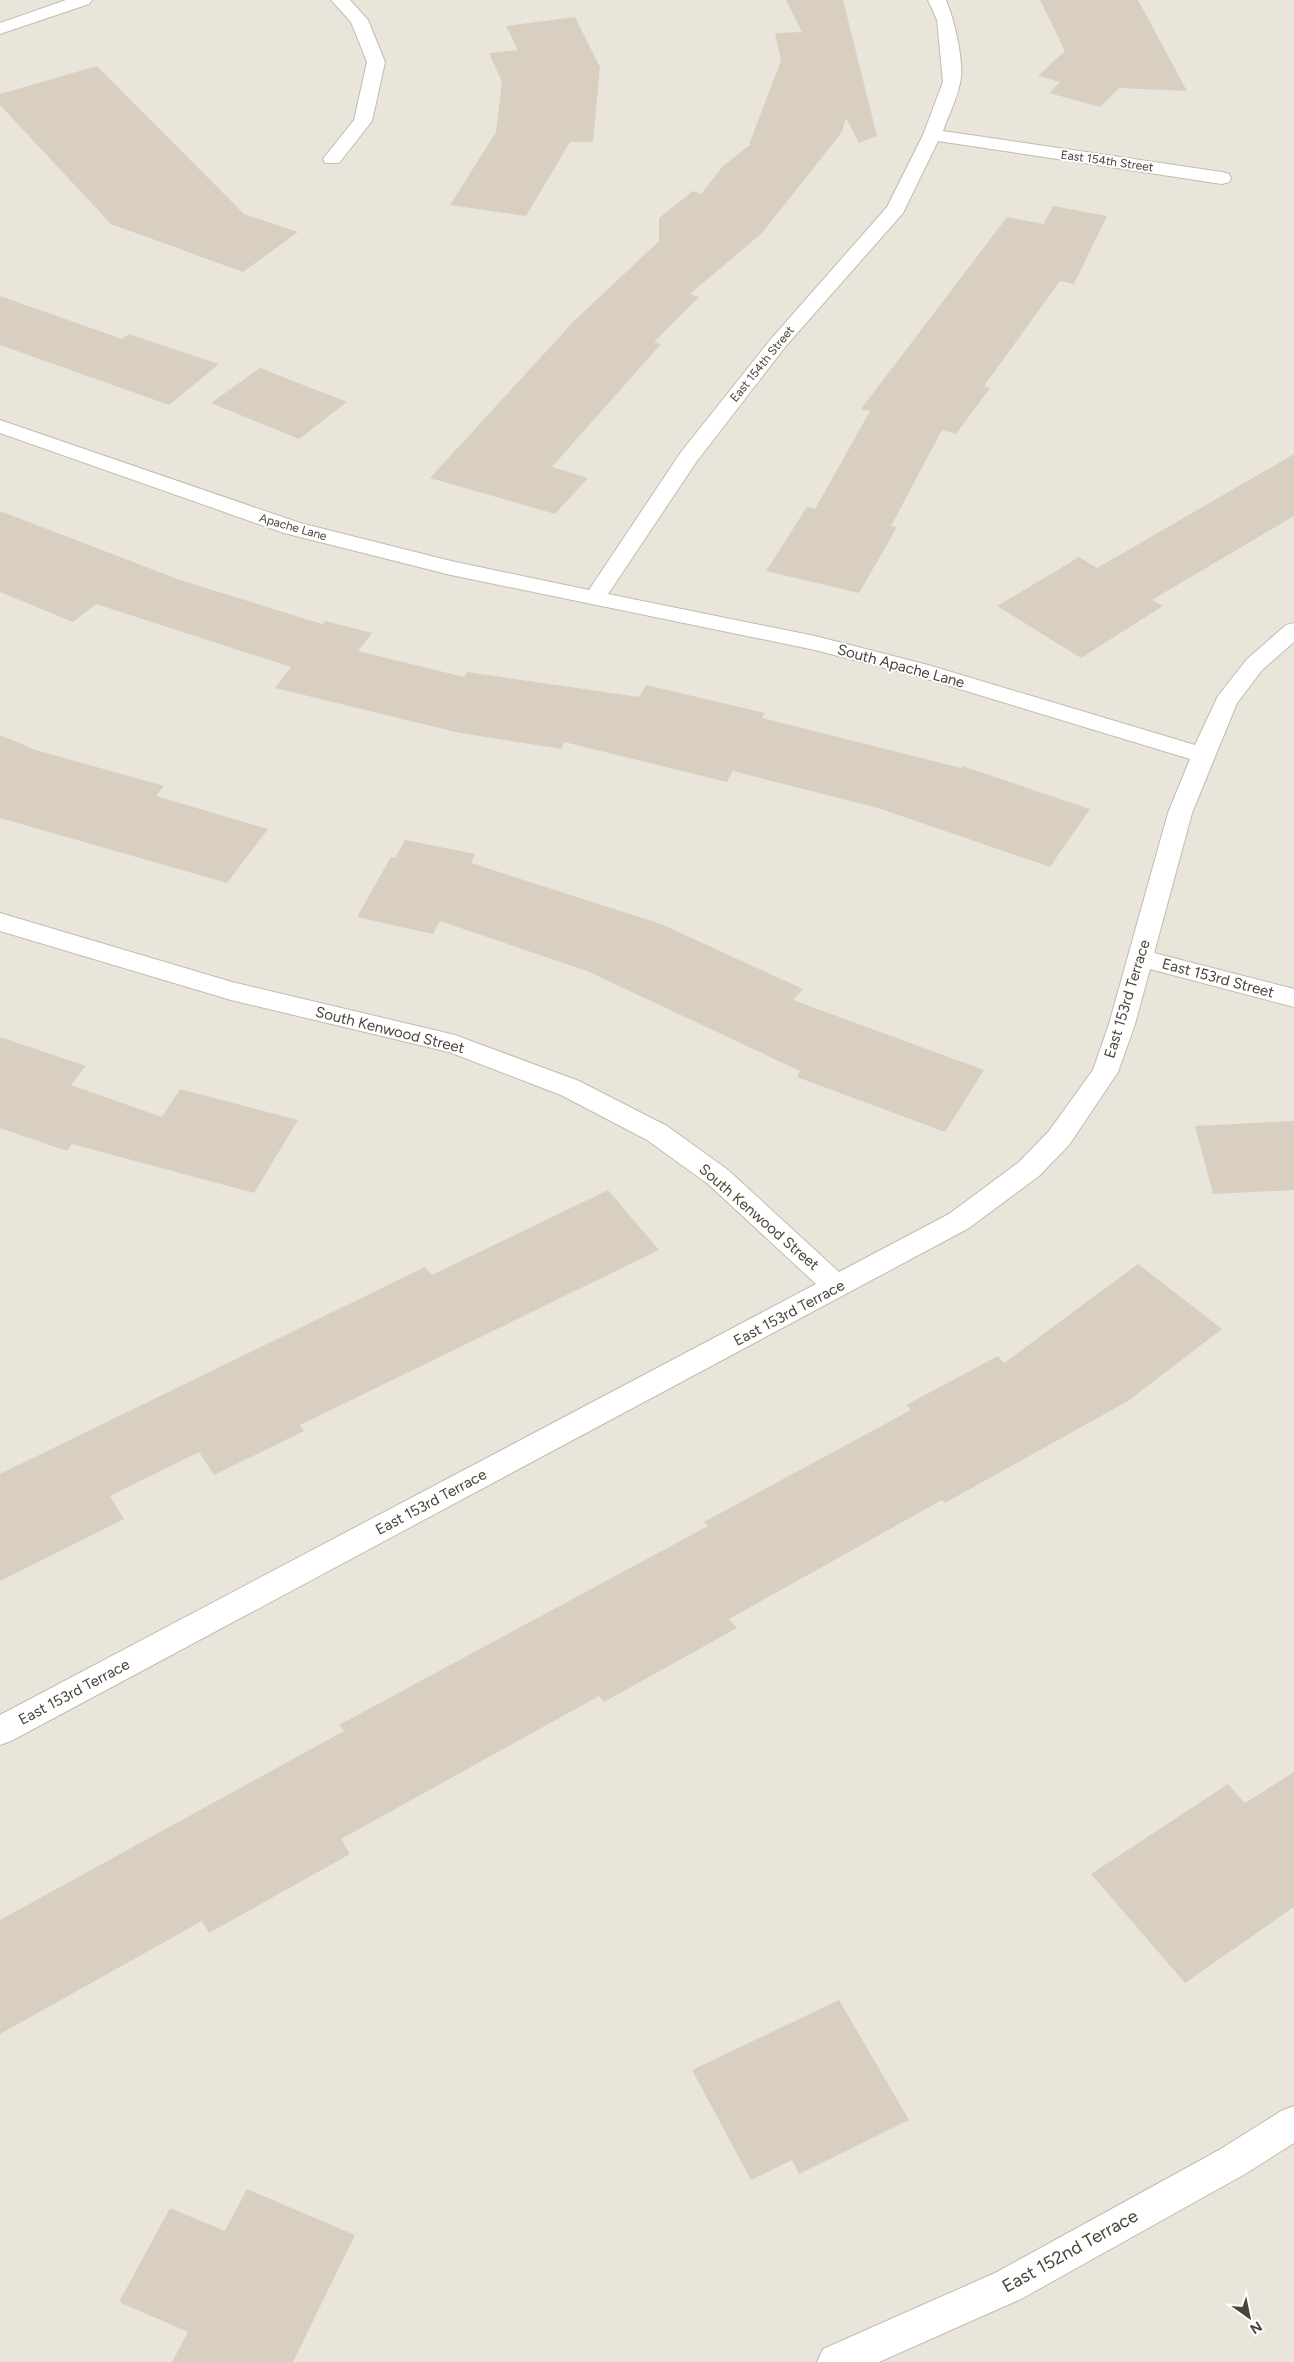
<svg xmlns="http://www.w3.org/2000/svg" width="1294" height="2362" viewBox="0 0 1294 2362" font-family="Figtree,sans-serif">
  <style>
    .residential { fill: #eae5da }
    .building { fill: #d8cfc1 }
    .lines { fill: none; stroke-linecap: round; stroke-linejoin: round }
    .minor-casing { stroke: #c2bbae; stroke-width: 2 }
    .tertiary-casing { stroke: #c2bbae; stroke-width: 2 }
    .minor { fill: #fff; fill-rule: evenodd }
    .tertiary { fill: #fff; fill-rule: evenodd }
    .labels { text-anchor: middle; stroke-width: 4; stroke-linejoin: round; paint-order: stroke }
    .far-street-label { font-size: 12px; fill: #4b4439; stroke: #fff }
    .street-label { font-size: 15px; fill: #4b4439; stroke: #fff }
    .near-street-label { font-size: 18px; fill: #4b4439; stroke: #fff }
  </style>
  <rect width="100%" height="100%" fill="#f6f3ec"/>
  <rect class="residential" x="0" y="0" width="1294" height="2362"/>
  <g class="building">
    <path d="M786,0h57l34,136 -18,7 -13,-25 -4,14 -80,101 -72,61 9,3 -45,45 7,2 -109,123 36,11 -33,36 -125,-36 144,-157 85,-80v-23l34,-27 8,3 22,-28 28,-22h-2l32,-83 -6,-28 27,-1z"/>
    <path d="M1040,0h98l49,91 -68,-3 -19,19 -51,-14 11,-11 -22,-6 27,-25z"/>
    <path d="M575,17l25,50 -7,75h-23l-44,74 -76,-11 46,-73 6,-50 -13,-29 29,-3 -12,-24z"/>
    <path d="M97,66l147,148 54,18 -55,40 -132,-48 -111,-119v-11z"/>
    <path d="M1053,206l54,10 -33,68 -14,-3 -76,105 6,2 -34,46 -14,-4 -51,96 6,1 -38,66 -93,-22 41,-64 8,2 55,-98 -9,-2 146,-192 37,7z"/>
    <path d="M0,296l122,43 7,-5 90,30 -50,41 -169,-60z"/>
    <path d="M260,368l87,34 -48,37 -88,-36z"/>
    <path d="M1294,454v62l-142,84 11,6 -82,52 -84,-52 82,-49 18,11z"/>
    <path d="M0,511l180,69 142,44 3,-3 47,12 -14,18 106,26 3,-5 172,25 7,-12 119,28 -3,5 199,50 1,-2 128,43 -40,58 -172,-59 -145,-37 -6,11 -163,-40 -2,7 -102,-16 -185,-45 16,-21 -195,-63 -23,18 -73,-30z"/>
    <path d="M0,735l36,15 128,36 -8,10 112,33 -41,54 -227,-65z"/>
    <path d="M405,840l70,14 -4,9 190,61 142,65 -10,11 191,70 -39,62 -148,-55 3,-6 -213,-100 -147,-50 -7,13 -76,-17 34,-60 4,1z"/>
    <path d="M0,1037l86,29 -15,19 91,32 18,-28 118,31 -44,73 -182,-49 -5,7 -67,-23z"/>
    <path d="M1294,1121v69l-81,4 -18,-68z"/>
    <path d="M608,1190l51,60 -359,175 4,6 -90,44 -15,-23 -89,44 14,23 -124,62v-107l425,-207 7,8z"/>
    <path d="M1138,1264l84,65 -94,72 -183,102 -3,-3 -213,119 8,9 -133,74 -5,-6 -258,143 9,15 -141,79 -7,-12 -202,113v-114l344,-189 -5,-6 369,-199 -4,-4 207,-112 -5,-5 92,-49 6,7z"/>
    <path d="M1294,1772v135l-109,76 -94,-109 137,-90 17,19z"/>
    <path d="M839,2000l70,120 -110,54 -7,-14 -41,20 -59,-110z"/>
    <path d="M247,2189l108,46 -62,127h-121l16,-30 -69,-30 51,-94 55,23z"/>
  </g>
  <g class="lines">
    <g class="minor-casing">
      <g id="minor">
        <path d="M331,0h19l18,20 17,42 -13,59 -33,42h-14l-2,-4 31,-39 13,-58 -16,-40z"/>
        <path d="M928,0h18c8,19 19,63 14,83 -3,16 -12,33 -17,48l279,41 7,2 2,4 -2,4 -7,2 -284,-43 -35,72 -118,134 -88,114 -89,133 207,42 113,29 267,80 23,-49 29,-37 39,-34 8,-2v19l-31,27 -26,34 -45,110 -38,140 140,36v18l-144,-38 -15,55 -17,48 -49,73 -30,31 -70,52 -958,513 -11,4v-30l816,-431 -108,-100 -61,-44 -86,-45 -112,-43 -218,-52 -231,-69v-18l232,69 223,53 124,46 88,45 61,44 111,102 110,-58 70,-52 30,-31 44,-61 16,-46 59,-211 22,-54 -270,-82 -105,-27 -364,-75 -167,-42 -284,-100v-13l300,103 151,38 138,29 92,-138 90,-113 116,-132 36,-72 20,-53 -6,-62z"/>
        <path d="M1294,2106v37l-49,31 -224,125 -142,63h-62l6,-13 172,-76 224,-123 62,-39z"/>
      </g>
    </g>
    <g class="tertiary-casing">
      <path id="tertiary" d="M66,0h26l-3,4 -89,30v-11z"/>
    </g>
    <use href="#minor" class="minor"/>
    <use href="#tertiary" class="tertiary"/>
  </g>
  <g class="labels">
    <g class="far-street-label">
      <text transform="translate(1107 161) rotate(8)" y="4">East 154th Street</text>
      <text transform="translate(762 364) rotate(-51)" y="4">East 154th Street</text>
      <text transform="translate(293 527) rotate(16)" y="4">Apache Lane</text>
    </g>
    <g class="street-label">
      <text transform="translate(901 666) rotate(15)" y="5">South Apache Lane</text>
      <text transform="translate(1218 978) rotate(15)" y="5">East 153rd Street</text>
      <text transform="translate(1127 999) rotate(-73)" y="5">East 153rd Terrace</text>
      <text transform="translate(390 1030) rotate(14)" y="5">South Kenwood Street</text>
      <text transform="translate(759 1217) rotate(41)" y="5">South Kenwood Street</text>
      <text transform="translate(789 1313) rotate(-28)" y="5">East 153rd Terrace</text>
      <text transform="translate(431 1502) rotate(-28)" y="5">East 153rd Terrace</text>
      <text transform="translate(74 1692) rotate(-28)" y="5">East 153rd Terrace</text>
    </g>
    <g class="near-street-label">
      <text transform="translate(1070 2251) rotate(-29)" y="6">East 152nd Terrace</text>
    </g>
  </g>
  <g transform="translate(1249 2317) rotate(147)" stroke="#ffffff" stroke-width="4" paint-order="stroke">
  <path d="M0-4L9 19L0 12L-9 19Z" fill="#4b4439"/>
  <text y="-8" font-size="14" font-weight="bold" text-anchor="middle" fill="#4b4439">N</text>
  </g>
</svg>
